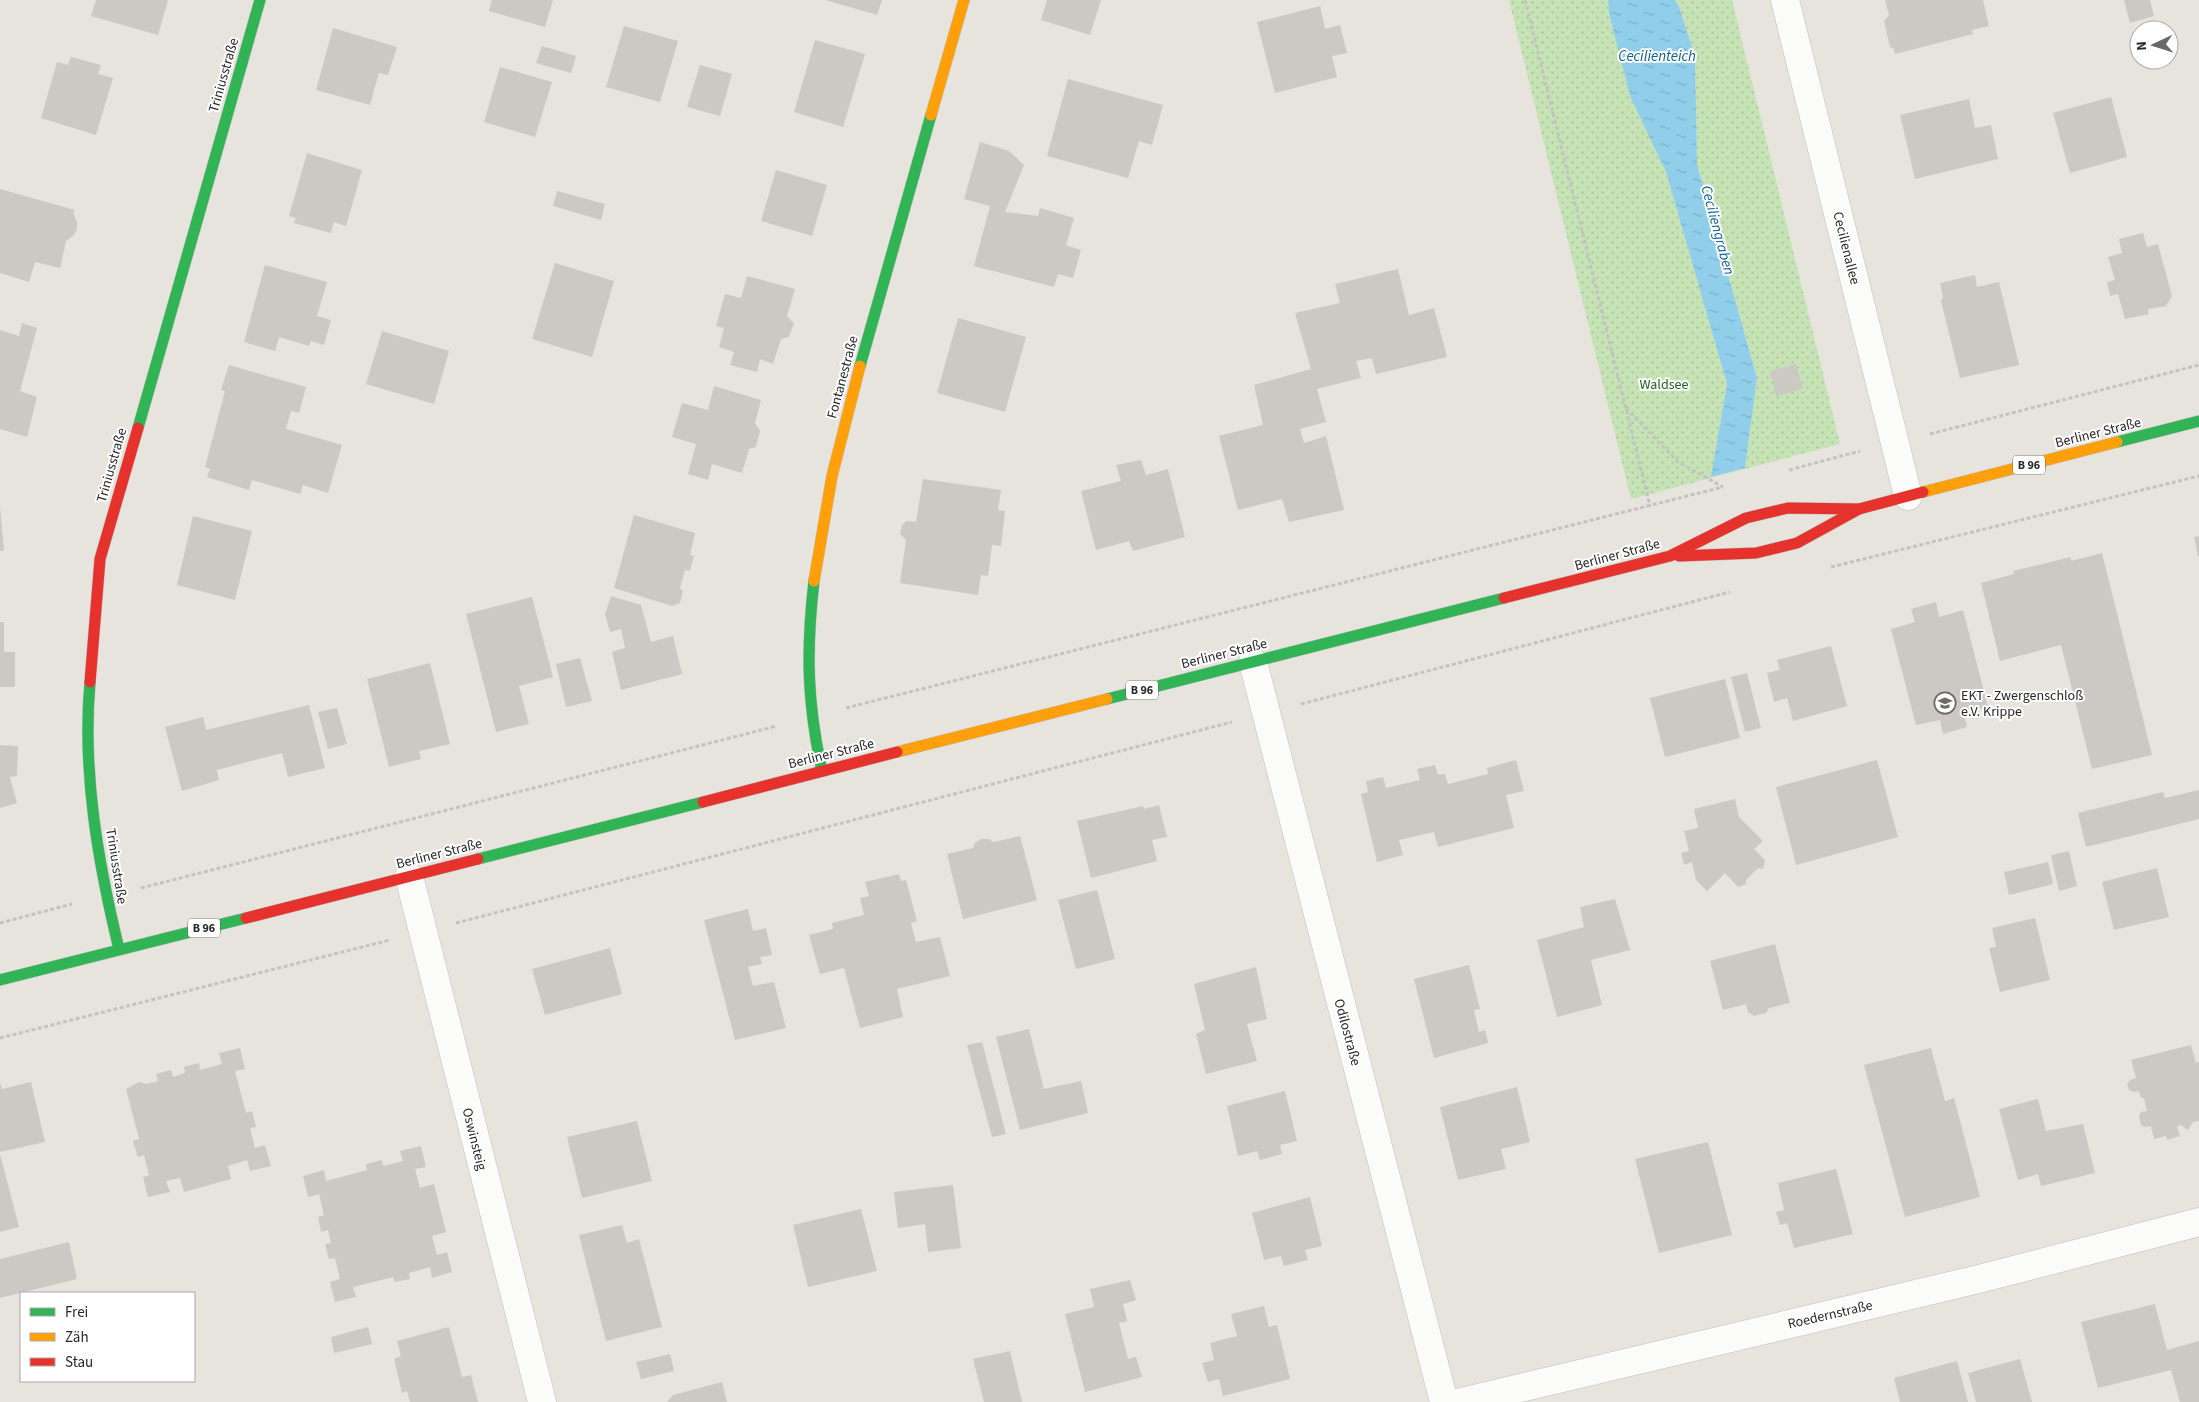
<svg xmlns="http://www.w3.org/2000/svg" width="2199" height="1402" viewBox="0 0 2199 1402" font-family="'Source Sans 3',sans-serif">
  <style>
    .park { fill: url(#park-dots) }
    .water { fill: url(#water-ripples) }
    .building { fill: #ccc9c4 }
    .lines { fill: none; stroke-linecap: round; stroke-linejoin: round }
    .street-casing { stroke: #c0bfbf; stroke-width: 29 }
    .fast-casing { stroke: #c0bfbf; stroke-width: 12 }
    .slow-casing { stroke: #c0bfbf; stroke-width: 12 }
    .jam-casing { stroke: #c0bfbf; stroke-width: 12 }
    .path { stroke: #c4c3c3; stroke-width: 3; stroke-dasharray: 4 2.5; stroke-linecap: butt }
    .street { stroke: #fbfbfa; stroke-width: 28 }
    .fast { stroke: #30b455; stroke-width: 11 }
    .slow { stroke: #ff9f0a; stroke-width: 11 }
    .jam { stroke: #e5322d; stroke-width: 11 }
    .labels { text-anchor: middle; stroke-width: 4; stroke-linejoin: round; paint-order: stroke }
    .shield { fill: #fff; stroke: #686868; stroke-width: 1 }
    .shield-label { font-size: 12px; font-weight: bold; fill: #282828 }
    .street-label { font-size: 14px; fill: #282828; stroke: #fff }
    .park-label { font-size: 14px; fill: #246519; stroke: #fff }
    .poi-label { font-size: 14px; fill: #282828; stroke: #fff; text-anchor: start }
    .water-label { font-size: 15px; font-style: italic; fill: #0c6198; stroke: #fff }
  </style>
  <defs>
    <pattern id="park-dots" width="8" height="8" patternUnits="userSpaceOnUse" patternTransform="scale(1.25)"><rect width="8" height="8" fill="#c6e3b5"/><path d="M2 2h.1M6 6h.1" fill="none" stroke="#aac39c" stroke-width="1.8" stroke-linecap="round"/></pattern>
    <pattern id="water-ripples" width="26" height="14" patternUnits="userSpaceOnUse" patternTransform="scale(1.25)"><rect width="26" height="14" fill="#90ceea"/><path d="M2 4q2-2 4 0t4 0M15 11q2-2 4 0t4 0" fill="none" stroke="#7cb1c9"/></pattern>
  </defs>
  <rect width="100%" height="100%" fill="#e7e3dd"/>
  <path class="park" d="M1509,0h99l1,14 21,82 36,76 61,212 -15,93 33,-9 12,-90 -60,-214 -2,-108 -16,-49 -4,-7h57l108,444 -209,55z"/>
  <path class="water" d="M1608,0h67l4,7 16,49 2,108 60,214 -12,90 -34,9 16,-93 -61,-212 -36,-76 -21,-82z"/>
  <g class="building">
    <path d="M96,0h72l-10,35 -67,-19z"/>
    <path d="M492,0h61l-8,27 -56,-16z"/>
    <path d="M825,0h57l-5,15z"/>
    <path d="M1047,0h54l-11,35 -49,-15z"/>
    <path d="M1885,0h98l6,26 -17,4 1,4 -78,20 -2,-6 -3,-1 -6,-26 5,-6z"/>
    <path d="M2124,0h26l4,16 -24,7z"/>
    <path d="M1320,6l5,23 15,-4 7,28 -15,3 5,21 -62,16 -18,-71z"/>
    <path d="M624,26l54,15 -18,61 -54,-15z"/>
    <path d="M333,28l64,19 -9,28 -9,-2 -9,32 -54,-15z"/>
    <path d="M815,40l50,14 -22,73 -49,-15z"/>
    <path d="M542,46l34,10 -5,17 -35,-10z"/>
    <path d="M71,57l30,8 -3,9 15,4 -17,57 -55,-17 16,-56 11,3z"/>
    <path d="M700,65l32,9 -12,42 -33,-9z"/>
    <path d="M500,67l52,15 -17,55 -51,-15z"/>
    <path d="M1068,79l95,26 -11,40 -13,-4 -11,37 -81,-22z"/>
    <path d="M2111,97l16,60 -57,16 -17,-60z"/>
    <path d="M1969,99l6,29 16,-3 7,34 -83,20 -15,-64z"/>
    <path d="M980,142l29,9 15,14 -19,47 33,4 2,-8 34,10 -8,27 15,5 -8,28 -15,-4 -4,13 -80,-21 16,-60 -26,-7z"/>
    <path d="M307,153l55,17 -16,56 -12,-4 -3,11 -37,-10 2,-5 -7,-2z"/>
    <path d="M776,170l51,15 -15,51 -51,-15z"/>
    <path d="M0,189l75,21 -2,3 4,9v7l-3,6 -8,6 -6,27 -25,-6 -6,20 -29,-9z"/>
    <path d="M557,191l48,13 -4,16 -48,-14z"/>
    <path d="M2143,233l4,14 11,-3 14,52 -6,10 -18,3 1,5 -24,5 -7,-25 -8,2 -3,-14 8,-2 -7,-23 14,-4 -3,-14z"/>
    <path d="M555,263l59,18 -22,76 -60,-18z"/>
    <path d="M265,265l62,17 -10,34 14,4 -7,25 -13,-4 -2,5 -30,-9 -4,14 -31,-9z"/>
    <path d="M1398,269l11,46 25,-7 13,49 -71,17 -4,-16 -16,3 5,17 -44,11 9,33 -26,7 4,14 22,-7 18,74 -55,12 -7,-23 -44,11 -19,-74 44,-11 -9,-40 57,-16 -16,-56 45,-10 -5,-19z"/>
    <path d="M1975,275l2,12 22,-5 20,83 -59,13 -19,-77 2,-4 -3,-14z"/>
    <path d="M747,276l48,13 -8,27 7,7 -5,14 -8,2 -8,25 -13,-5 -3,13 -27,-7 4,-13 -15,-5 5,-19 -8,-2 9,-32 16,4z"/>
    <path d="M958,318l68,19 -21,75 -68,-19z"/>
    <path d="M22,323l15,5 -17,63 17,6 -10,40 -27,-8v-99l19,6z"/>
    <path d="M382,331l67,20 -15,53 -68,-20z"/>
    <path d="M1796,364l7,25 -27,7 -6,-25z"/>
    <path d="M229,365l77,22 -7,26 -8,-2 -5,18 56,16 -14,48 -25,-8 -3,9 -48,-14 -3,10 -42,-13 3,-8 -5,-2 20,-76 -4,-1z"/>
    <path d="M714,386l47,14 -6,23 5,8 -4,16 -7,2 -7,24 -30,-9 -4,16 -20,-6 8,-30 -24,-7 10,-34 26,7z"/>
    <path d="M1141,460l5,15 22,-6 17,68 -52,14 -4,-10 -33,9 -15,-59 40,-10 -5,-16z"/>
    <path d="M923,479l78,11 -3,20 7,1 -4,35 -9,-1 -4,31 -7,-1 -3,20 -78,-12 6,-43 -6,-6 2,-9 5,-4 9,1z"/>
    <path d="M0,506l4,45h-4z"/>
    <path d="M634,515l61,18 -5,22 4,1 -4,15 -5,-1 -5,19 3,2 -3,12 -8,3 -58,-18z"/>
    <path d="M193,516l59,15 -17,69 -58,-15z"/>
    <path d="M2199,536v20h-1l-4,-19z"/>
    <path d="M2102,553l50,202 -60,14 -31,-124 -61,16 -19,-78 33,-9 -1,-3 58,-14v4z"/>
    <path d="M611,596l30,9 10,37 22,-6 9,38 -61,16 -9,-38 13,-4 -4,-19 -11,3 -5,-18z"/>
    <path d="M532,597l21,80 -34,9 10,38 -33,8 -30,-118z"/>
    <path d="M1936,602l3,15 24,-7 25,97 -24,6 3,14 -24,7 -3,-14 -24,5 -25,-96 24,-7 -4,-13z"/>
    <path d="M0,622h4v30h11v35h-15z"/>
    <path d="M1831,646l16,60 -54,15 -6,-23 -13,4 -7,-29 13,-3 -3,-10z"/>
    <path d="M580,658l12,43 -26,6 -10,-43z"/>
    <path d="M430,663l20,81 -31,7 2,8 -32,8 -22,-88z"/>
    <path d="M1747,673l14,55 -16,4 -14,-55z"/>
    <path d="M1725,679l15,59 -75,19 -15,-59z"/>
    <path d="M309,705l16,63 -37,9 -6,-24 -65,17 2,10 -37,11 -17,-64 38,-10 3,13z"/>
    <path d="M337,708l10,36 -19,5 -10,-37z"/>
    <path d="M0,745l18,1 -1,30 -7,1 7,26 -17,5z"/>
    <path d="M1516,760l8,31 -18,4 8,33 -76,19 -4,-15 -35,8 4,15 -26,7 -16,-68 7,-2 -2,-11 17,-4 3,11 34,-8 -3,-11 18,-4 3,10 7,-1 3,10 40,-10 -1,-6z"/>
    <path d="M1877,760l21,77 -102,28 -20,-78z"/>
    <path d="M2199,790v29l-113,28 -8,-34 85,-21 2,6z"/>
    <path d="M1735,799l4,18 24,24 -9,8 11,11 -2,9 -5,-1 -12,12v4l-8,3 -13,-14 -18,18 -11,-11 -4,-18 -8,3 -3,-12 8,-2 -5,-20 14,-3 -4,-19z"/>
    <path d="M1159,805l8,32 -15,3 5,21 -66,17 -14,-57 66,-15 1,3z"/>
    <path d="M1020,836l17,64 -74,19 -16,-65 26,-6 2,-5 6,-4h7l6,3z"/>
    <path d="M2069,851l8,35 -18,5 -8,-36z"/>
    <path d="M2048,862l5,22 -44,11 -5,-23z"/>
    <path d="M2157,868l12,49 -55,13 -12,-48z"/>
    <path d="M899,874l2,7 5,-1 11,41 -6,2 5,19 24,-5 10,39 -53,13 6,28 -43,11 -16,-60 -24,6 -11,-39 24,-6 -1,-6 32,-8 -4,-17 9,-2 -4,-14z"/>
    <path d="M1097,890l18,69 -39,10 -18,-69z"/>
    <path d="M1615,899l15,51 -39,10 11,45 -45,12 -20,-77 47,-13 -4,-20z"/>
    <path d="M748,909l5,22 13,-3 6,27 -12,2 2,7 -14,3 5,19 21,-4 12,46 -51,12 -31,-120z"/>
    <path d="M2035,918l15,62 -50,12 -11,-44 7,-1 -4,-19z"/>
    <path d="M1775,944l15,59 -21,5 -3,5 -12,3 -6,-4 -2,-8 -23,6 -13,-49z"/>
    <path d="M610,948l12,46 -77,21 -13,-46z"/>
    <path d="M1469,965l11,44 -6,1 5,22 6,-2 3,13 -54,15 -20,-79z"/>
    <path d="M1256,967l11,52 -20,5 10,37 -51,13 -10,-40 9,-4 -11,-46z"/>
    <path d="M1029,1029l15,60 37,-8 7,32 -68,17 -24,-93z"/>
    <path d="M982,1042l24,92 -14,3 -25,-92z"/>
    <path d="M2191,1045l5,18 3,-1v59l-6,1 -5,8 -7,-5 -4,1 3,10 -13,4 -1,-4 -12,3 -3,-13 -6,1 -4,-2 -2,-9 2,-4 6,-1 -3,-13h-3l-2,-7 -6,1 -4,-2 -2,-6 3,-4 6,-2 -5,-18z"/>
    <path d="M240,1048l5,21 -10,2 11,42 6,-2 4,16 -6,1 5,20 10,-3 6,21 -21,5 -3,-11 -19,6 3,13 -47,13 -4,-14 -14,3 4,11 -22,5 -5,-20 6,-2 -5,-20 -6,2 -5,-16 6,-2 -13,-50 13,-7 7,2 12,-3 -2,-7 15,-4 2,7 12,-4 -1,-6 15,-4 1,7 22,-6 -3,-11z"/>
    <path d="M1931,1048l14,53 9,-3 26,99 -75,20 -41,-152z"/>
    <path d="M31,1082l14,60 -45,10v-69l2,6z"/>
    <path d="M1517,1087l13,55 -29,7 5,20 -48,11 -18,-73z"/>
    <path d="M1285,1091l12,50 -17,4 2,9 -22,6 -3,-9 -19,5 -11,-50z"/>
    <path d="M2038,1099l8,32 37,-7 12,49 -54,13 -3,-12 -20,6 -19,-71z"/>
    <path d="M637,1121l15,60 -70,17 -15,-61z"/>
    <path d="M1708,1142l24,93 -73,18 -24,-94z"/>
    <path d="M421,1146l5,21 -11,2 5,19 14,-4 12,48 -14,4 5,19 10,-3 5,20 -20,6 -2,-11 -21,6 1,6 -15,3 -2,-5 -40,10 3,10 -21,5 -5,-20 10,-3 -5,-21 -6,1 -4,-15 6,-1 -3,-13 -7,2 -3,-15 6,-2 -5,-21 -11,3 -5,-21 21,-6 2,11 41,-11 -1,-6 16,-4 1,6 20,-5 -3,-10z"/>
    <path d="M0,1154l19,73 -19,5z"/>
    <path d="M1836,1169l17,65 -59,14 -7,-25 -7,2 -4,-13 8,-2 -6,-27z"/>
    <path d="M953,1185l8,63 -33,4 -3,-28 -27,4 -4,-36z"/>
    <path d="M1310,1197l12,49 -17,4 3,10 -24,6 -3,-10 -17,4 -12,-47z"/>
    <path d="M861,1209l16,62 -69,16 -15,-62z"/>
    <path d="M622,1225l5,18 12,-4 23,88 -56,14 -27,-106z"/>
    <path d="M69,1242l8,37 -77,19v-39z"/>
    <path d="M1130,1280l6,20 -13,4 4,17 -8,2 9,36 8,-2 6,20 -57,15 -20,-78 29,-7 -4,-18z"/>
    <path d="M2155,1304l12,46 32,-9v61h-19l-9,-32 -73,18 -17,-66z"/>
    <path d="M1264,1306l5,21 8,-2 13,54 -67,17 -4,-17 -11,3 -6,-19 12,-3 -4,-17 27,-7 -6,-22z"/>
    <path d="M368,1327l4,17 -38,9 -3,-16z"/>
    <path d="M449,1327l13,50 9,-2 7,27h-68l-3,-11 -5,2 -8,-34 7,-3 -4,-15z"/>
    <path d="M1010,1351l12,51h-38l-11,-43z"/>
    <path d="M670,1354l4,17 -33,8 -5,-17z"/>
    <path d="M2020,1359l12,43h-56l-8,-29z"/>
    <path d="M1957,1361l11,41h-68l-6,-24z"/>
    <path d="M722,1382l5,20h-60l6,-7z"/>
  </g>
  <g class="lines">
    <g class="street-casing">
      <g id="street">
        <path d="M1785,0l123,496"/>
        <path d="M1253,662l191,740"/>
        <path d="M409,876l133,526"/>
        <path d="M1461,1402l514,-122 224,-58"/>
      </g>
    </g>
    <g class="fast-casing">
      <g id="fast">
        <path d="M860,366l71,-251"/>
        <path d="M138,428l122,-428"/>
        <path d="M2117,442l82,-21"/>
        <path d="M814,581c-8,70 -7,121 8,190"/>
        <path d="M90,682c-8,89 8,181 29,267"/>
        <path d="M1107,699l397,-101"/>
        <path d="M478,859l225,-57"/>
        <path d="M0,980l246,-62"/>
      </g>
    </g>
    <g class="slow-casing">
      <g id="slow">
        <path d="M931,115l33,-115"/>
        <path d="M1923,492l194,-50"/>
        <path d="M814,581l18,-105 28,-110"/>
        <path d="M897,752l210,-53"/>
      </g>
    </g>
    <g class="jam-casing">
      <g id="jam">
        <path d="M1679,556l77,-3 41,-10 62,-34 64,-17"/>
        <path d="M1504,598l166,-42 76,-38 42,-10 71,1"/>
        <path d="M90,682l10,-123 38,-131"/>
        <path d="M703,802l194,-50"/>
        <path d="M246,918l232,-59"/>
      </g>
    </g>
    <g class="path">
      <path d="M1525,0l125,506"/>
      <path d="M1626,408l52,54 45,25"/>
      <path d="M1930,434l269,-69"/>
      <path d="M1789,470l71,-19"/>
      <path d="M1831,567l368,-91"/>
      <path d="M1301,704l429,-112"/>
      <path d="M846,708l877,-221"/>
      <path d="M141,888l636,-162"/>
      <path d="M0,923l72,-19"/>
      <path d="M456,923l776,-201"/>
      <path d="M0,1038l390,-98"/>
    </g>
    <use href="#street" class="street"/>
    <use href="#fast" class="fast"/>
    <use href="#slow" class="slow"/>
    <use href="#jam" class="jam"/>
  </g>
  <defs>
    <g id="school-ring" transform="scale(1.125)"><circle r="9.5" fill="#fff" stroke="#6b6967" stroke-width="1.5"/><path d="M0-5L7-2L0 1L-7-2ZM-4 1L0 2.5L4 1V4Q0 6-4 4Z" fill="#6b6967"/></g>
  </defs>
  <g fill-rule="evenodd">
    <use href="#school-ring" x="1945" y="703"/>
  </g>
  <g class="labels">
    <g class="shield">
      <rect x="2013" y="455.5" width="32" height="19" rx="4"/>
      <rect x="1126" y="680.5" width="32" height="19" rx="4"/>
      <rect x="188" y="918.5" width="32" height="19" rx="4"/>
    </g>
    <g class="shield-label">
      <text x="2029" y="469">B 96</text>
      <text x="1142" y="694">B 96</text>
      <text x="204" y="932">B 96</text>
    </g>
    <g class="street-label">
      <text transform="translate(223 75) rotate(-74)" y="5">Triniusstraße</text>
      <text transform="translate(1847 248) rotate(76)" y="5">Cecilienallee</text>
      <text transform="translate(842 377) rotate(-75)" y="5">Fontanestraße</text>
      <text transform="translate(2098 432) rotate(-14)" y="5">Berliner Straße</text>
      <text transform="translate(111 465) rotate(-74)" y="5">Triniusstraße</text>
      <text transform="translate(1617 554) rotate(-15)" y="5">Berliner Straße</text>
      <text transform="translate(1224 653) rotate(-14)" y="5">Berliner Straße</text>
      <text transform="translate(831 753) rotate(-14)" y="5">Berliner Straße</text>
      <text transform="translate(439 853) rotate(-14)" y="5">Berliner Straße</text>
      <text transform="translate(117 866) rotate(81)" y="5">Triniusstraße</text>
      <text transform="translate(1348 1032) rotate(75)" y="5">Odilostraße</text>
      <text transform="translate(475 1139) rotate(76)" y="5">Oswinsteig</text>
      <text transform="translate(1830 1314) rotate(-13)" y="5">Roedernstraße</text>
    </g>
    <g class="park-label">
      <text x="1664" y="389">Waldsee</text>
    </g>
    <g class="poi-label">
      <text x="1961" y="700">EKT - Zwergenschloß<tspan x="1961" dy="16">e.V. Krippe</tspan></text>
    </g>
    <g class="water-label">
      <text x="1657" y="61">Cecilienteich</text>
      <text transform="translate(1718 230) rotate(75)" y="5">Ceciliengraben</text>
    </g>
  </g>
  <rect x="20" y="1292" width="175" height="90" fill="#ffffff" stroke="#a9a9a9"/>
  <rect x="30" y="1308" width="25" height="8" fill="#30b455" stroke="#a9a9a9"/>
  <text x="65" y="1317" font-size="15" fill="#282828">Frei</text>
  <rect x="30" y="1333" width="25" height="8" fill="#ff9f0a" stroke="#a9a9a9"/>
  <text x="65" y="1342" font-size="15" fill="#282828">Zäh</text>
  <rect x="30" y="1358" width="25" height="8" fill="#e5322d" stroke="#a9a9a9"/>
  <text x="65" y="1367" font-size="15" fill="#282828">Stau</text>
  <g transform="translate(2154 45) rotate(266)"><circle r="24" fill="#ffffff" stroke="#a9a9a9"/>
  <path d="M0-4L9 19L0 12L-9 19Z" fill="#6b6967"/>
  <text y="-8" font-size="14" font-weight="bold" text-anchor="middle" fill="#282828">N</text>
  </g>
</svg>
